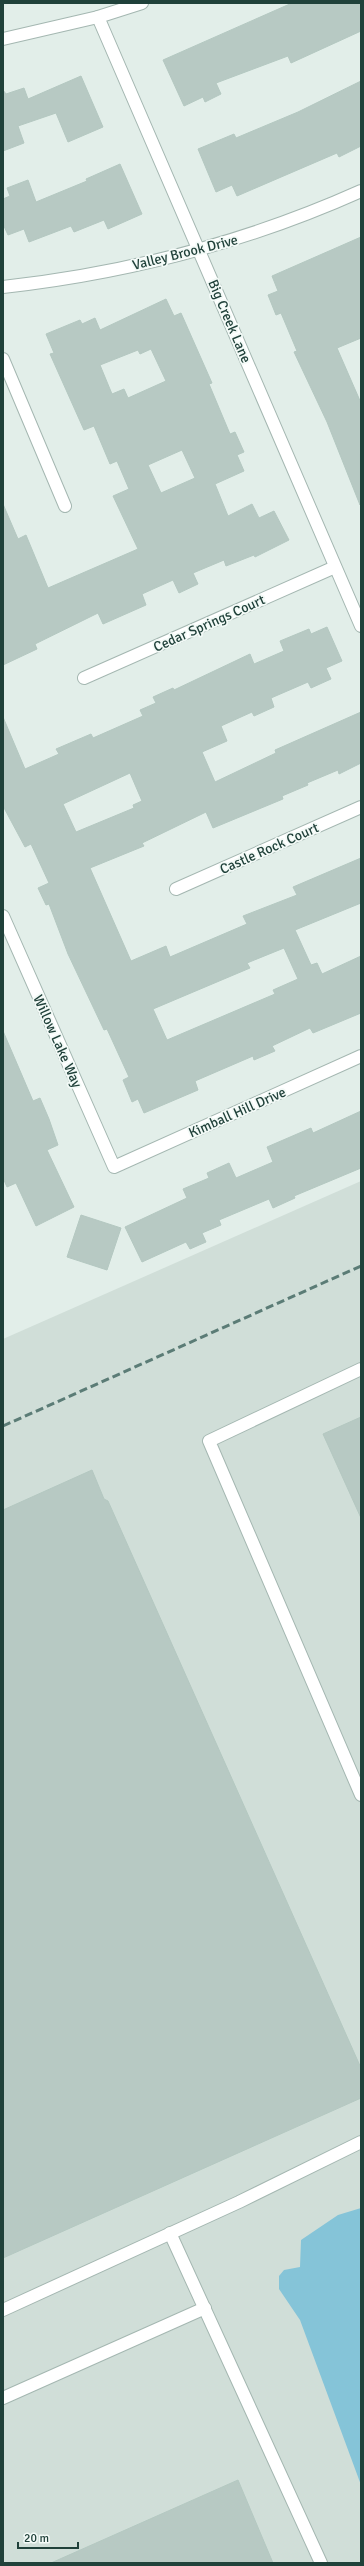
<svg xmlns="http://www.w3.org/2000/svg" width="364" height="2566" viewBox="0 0 364 2566" font-family="Signika,sans-serif">
  <style>
    .built { fill: #d0ded8 }
    .water { fill: #85c4d8 }
    .building { fill: #b7c9c3; stroke: #b4c8c1; fill-rule: evenodd }
    .lines { fill: none; stroke-linecap: round; stroke-linejoin: round }
    .service-casing { stroke: #a4b7b1; stroke-width: 14 }
    .minor-casing { stroke: #a4b7b1; stroke-width: 14 }
    .service { stroke: #fff; stroke-width: 12 }
    .minor { stroke: #fff; stroke-width: 12 }
    .rail { stroke: #5b7c76; stroke-width: 3; stroke-dasharray: 8 4; stroke-linecap: butt }
    .labels { text-anchor: middle; stroke-width: 3.5; stroke-linejoin: round; paint-order: stroke }
    .street-label { font-size: 14px; fill: #20413a; stroke: #f3faf7 }
  </style>
  <rect width="100%" height="100%" fill="#e2eee9"/>
  <path class="built" d="M361,1181v1382h-358v-1224z"/>
  <path class="water" d="M361,2208v277l-61,-165 -21,-31v-13l5,-6 16,-3 1,-27 37,-25z"/>
  <g class="building">
    <path d="M292,3h69v28l-70,32 -3,-7 -72,27 5,11 -16,8 -2,-5 -19,9 -21,-46z"/>
    <path d="M81,76l22,51 -35,15 -12,-29 -38,13 6,17 -21,8v-61l3,4 18,-6 4,11z"/>
    <path d="M361,81v65l-22,11 -2,-4 -100,43 -5,-11 -16,7 -18,-43 36,-15 2,4 62,-26z"/>
    <path d="M120,164l22,50 -34,15 -4,-9 -30,12 -3,-6 -42,16 -5,-13 -16,6 -5,-11v-25l7,-3 -3,-8 21,-8 8,22 51,-21 -1,-2z"/>
    <path d="M361,237v101l-24,10 24,55 -1,102 -33,-83 -33,-70 3,-1 -16,-38 -5,2 -8,-20 10,-4 -6,-15z"/>
    <path d="M166,299l8,17 7,-3 31,70 -3,1 21,50 5,-2 9,20 -7,3 7,16 -29,13 13,32 24,-12 7,14 15,-7 15,29 -34,17 -1,-2 -28,11 -2,-6 -31,13 5,11 -19,9 -6,-13 -31,14 4,11 -43,19 -5,-11 -63,31 2,5 -34,16v-161l15,35 8,-4 22,53 90,-39 -25,-53 16,-7 -12,-28 -7,3 -16,-38 -10,4 -34,-76 4,-1 -8,-19 34,-14 2,4 13,-6 5,12zM151,349l15,32 -38,17 -4,-9 -12,5 -12,-29 38,-15 2,4zM182,450l13,28 -34,15 -13,-28z"/>
    <path d="M327,627l15,34 -16,7 5,11 -20,9 -3,-6 -37,16 3,9 -20,9 -2,-4 -31,14 6,15 -25,11 13,30 61,-29 -1,-3 86,-38v51l-22,11 -1,-4 -31,13 1,2 -26,11 1,3 -70,29 -7,-16 -64,31 2,3 -54,22 41,93 35,-15 4,11 77,-33 -4,-8 54,-21 -4,-8 68,-29v45l-66,27 16,35 6,-2 5,11 39,-18v57l-48,20 -3,-5 -38,18 3,5 -21,9 -1,-4 -58,25 3,9 -54,23 -6,-14 -6,3 -9,-22 6,-3 -22,-48 -3,1 -36,-76 -19,-50 -3,1 -8,-17 11,-5 -18,-39 -6,3 -22,-41v-89l22,52 34,-15 -3,-5 35,-15 2,4 50,-22 -3,-6 16,-7 -3,-6 20,-9 1,2 76,-36 4,10 30,-13 -4,-10 29,-12 2,5zM130,773l12,28 -9,4 1,3 -58,24 -13,-28zM284,948l14,31 -25,11 2,4 -108,46 -14,-31 97,-41 -3,-5z"/>
    <path d="M3,1031l30,70 7,-3 9,21 9,26 -11,5 27,57 -38,19 -20,-43 -9,4 -4,-9z"/>
    <path d="M361,1111v57l-67,28 1,2 -22,10 -4,-9 -50,21 2,5 -19,8 4,9 -16,7 -4,-7 -44,20 -17,-35 62,-29 -4,-9 26,-11 -2,-5 22,-10 7,15 37,-16 -6,-15 44,-19 2,5z"/>
    <path d="M81,1215l40,13 -14,42 -40,-13z"/>
    <path d="M361,1417v101l-38,-84z"/>
    <path d="M92,1470l12,29 4,2 253,567v30l-358,160v-748z"/>
    <path d="M238,2480l35,83h-222z"/>
  </g>
  <g class="lines">
    <g class="service-casing">
      <g id="service">
        <path d="M361,1369l-152,72 152,354"/>
        <path d="M170,2233l151,330"/>
        <path d="M3,2310l236,-108 122,-60"/>
        <path d="M3,2398l202,-90"/>
      </g>
    </g>
    <g class="minor-casing">
      <g id="minor">
        <path d="M98,17l263,609"/>
        <path d="M3,39l95,-22 44,-14"/>
        <path d="M3,287c126,-14 242,-44 358,-96"/>
        <path d="M3,359l62,147"/>
        <path d="M84,678l251,-111"/>
        <path d="M176,889l185,-82"/>
        <path d="M3,916l111,251 247,-111"/>
      </g>
    </g>
    <use href="#service" class="service"/>
    <use href="#minor" class="minor"/>
    <path class="rail" d="M3,1426l358,-160"/>
  </g>
  <g class="labels">
    <g class="street-label">
      <text transform="translate(185 252) rotate(-14)" y="5">Valley Brook Drive</text>
      <text transform="translate(230 321) rotate(67)" y="5">Big Creek Lane</text>
      <text transform="translate(209 623) rotate(-24)" y="5">Cedar Springs Court</text>
      <text transform="translate(269 848) rotate(-24)" y="5">Castle Rock Court</text>
      <text transform="translate(58 1041) rotate(66)" y="5">Willow Lake Way</text>
      <text transform="translate(237 1112) rotate(-24)" y="5">Kimball Hill Drive</text>
    </g>
  </g>
  <rect width="364" height="2566" fill="none" stroke="#20413a" stroke-width="8"/>
  <path d="M18 2542v6h60v-6" fill="none" stroke="#20413a" stroke-width="2"/>
  <text x="24" y="2542" font-size="12" fill="#20413a" stroke="#f3faf7" stroke-width="3" paint-order="stroke">20 m</text>
</svg>
